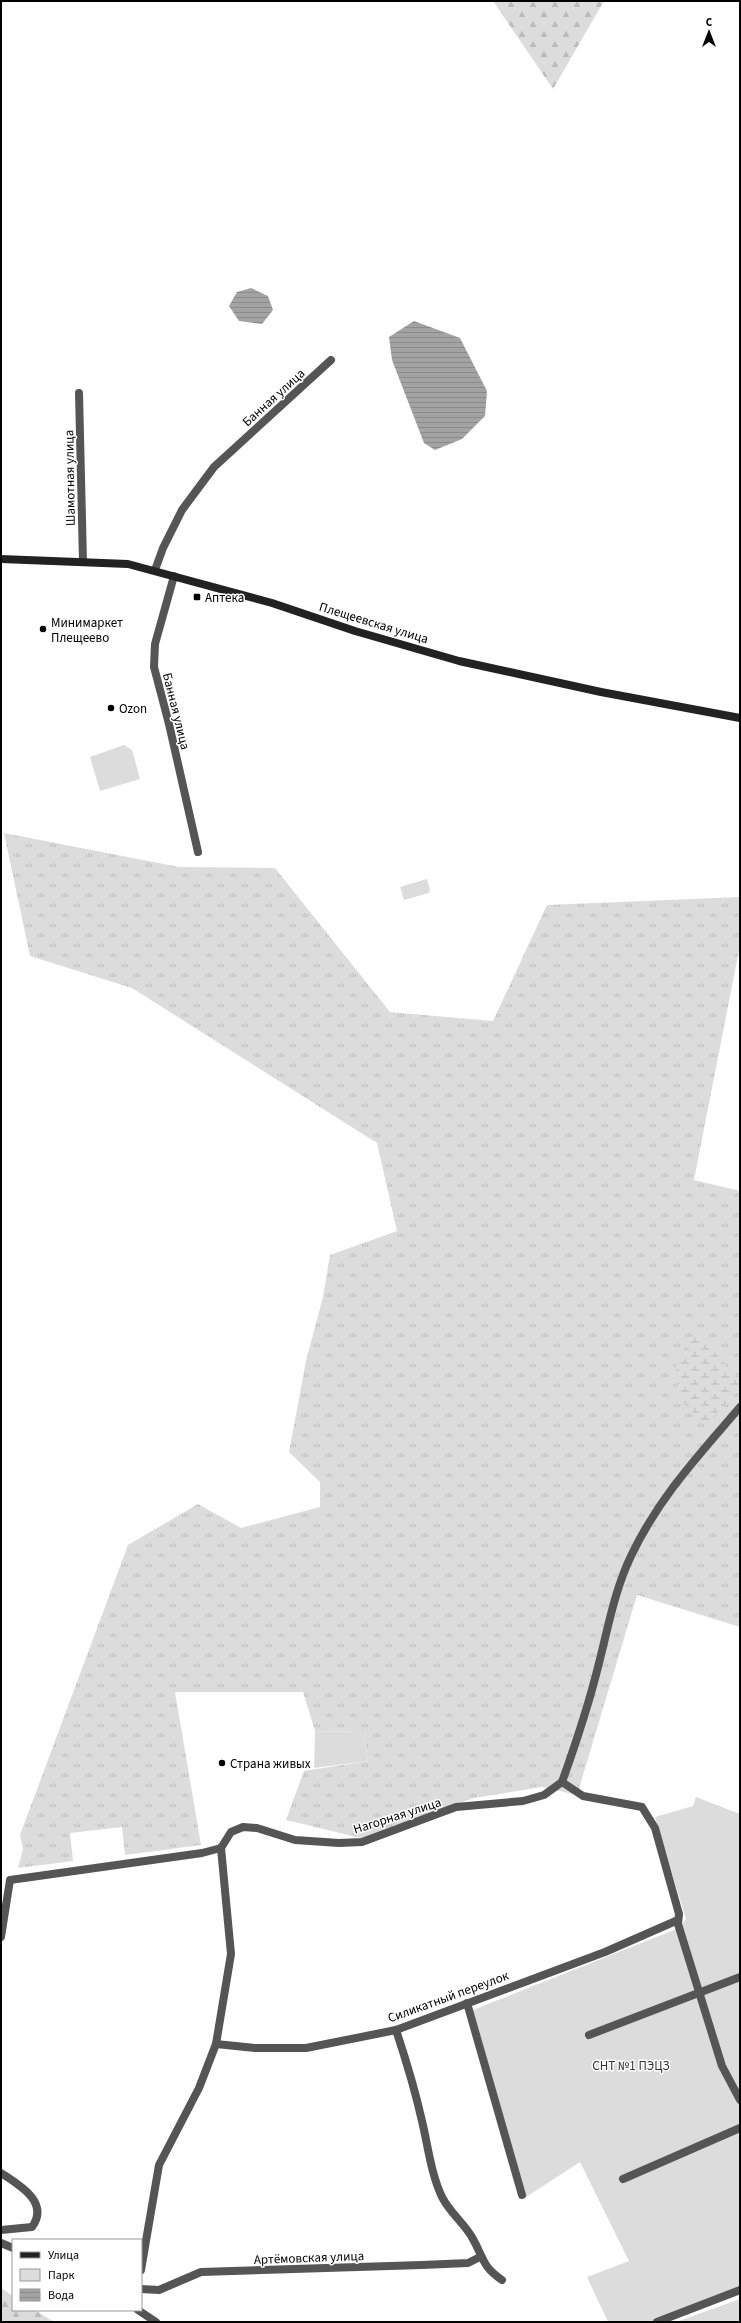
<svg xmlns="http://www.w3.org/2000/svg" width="741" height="2323" viewBox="0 0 741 2323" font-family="'Source Sans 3',sans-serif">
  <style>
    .grass { fill: url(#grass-tufts) }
    .forest { fill: url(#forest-firs) }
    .wetland { fill: url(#wetland-marsh) }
    .green { fill: #dcdcdc }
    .water { fill: url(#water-rules) }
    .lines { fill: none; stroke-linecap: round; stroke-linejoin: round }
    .street { stroke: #555; stroke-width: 8 }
    .secondary { stroke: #222; stroke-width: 8 }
    .poi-dot { fill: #000; stroke: #fff; stroke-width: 1.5 }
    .labels { text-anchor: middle; stroke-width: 3; stroke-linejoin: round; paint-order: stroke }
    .street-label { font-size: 13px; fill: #000; stroke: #fff }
    .poi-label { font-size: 13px; fill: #000; stroke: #fff; text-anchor: start }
    .park-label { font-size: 13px; fill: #333; stroke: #fff }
  </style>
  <defs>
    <pattern id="grass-tufts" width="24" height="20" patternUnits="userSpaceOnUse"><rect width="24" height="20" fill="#dcdcdc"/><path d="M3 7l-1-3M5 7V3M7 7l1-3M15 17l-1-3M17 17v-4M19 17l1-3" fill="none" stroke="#bbb"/></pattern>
    <pattern id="forest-firs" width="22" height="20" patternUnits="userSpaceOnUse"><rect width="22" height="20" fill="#dcdcdc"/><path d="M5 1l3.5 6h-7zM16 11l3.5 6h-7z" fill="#bbb"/></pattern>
    <pattern id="wetland-marsh" width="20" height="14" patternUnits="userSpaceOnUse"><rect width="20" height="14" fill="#dcdcdc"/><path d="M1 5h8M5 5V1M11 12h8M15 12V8" fill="none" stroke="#bbb"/></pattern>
    <pattern id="water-rules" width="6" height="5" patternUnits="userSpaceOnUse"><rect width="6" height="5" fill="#a3a3a3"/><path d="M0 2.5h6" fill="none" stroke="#8b8b8b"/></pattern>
  </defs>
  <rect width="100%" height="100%" fill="#fff"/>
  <path class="grass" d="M4,833l175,34 96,1 115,144 103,9 54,-116 193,-8v48l-46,235 46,11v436l-103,-32 -60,200 -35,-8 -68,11 -113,40 -75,-18 18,-49 64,-10 -4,-29 -49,-1 -12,-39h-128l26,153 -76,10 -3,-28 -52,6 3,28 -55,7 5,-19 -3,-14 108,-290 70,-41 43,24 79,-21v-25l-31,-30 17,-91 17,-64 7,-42 67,-24 -20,-88 -245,-155 -102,-32z"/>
  <g class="forest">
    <path d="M493,1h111l-51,88z"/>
    <path d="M1,2288l12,8v14h22l19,12h-53z"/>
  </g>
  <path class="wetland" d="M696,1332l44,49v5l-34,40 -28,-29 -2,-35z"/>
  <g class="green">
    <path d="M124,745l8,5 8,29 -40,12 -10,-34z"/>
    <path d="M427,879l3,11 -1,3 -25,7 -4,-13z"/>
    <path d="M315,1731l49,1 4,29 -54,7z"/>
    <path d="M696,1797l44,17v472l-88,36h-44l-21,-45 42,-16 -49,-99 -54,35 -53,-187 206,-82 7,-9 -31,-102 38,-11z"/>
    <path d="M740,2299v23h-64z"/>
  </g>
  <g class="water">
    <path d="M251,288l17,8 5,14 -11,14 -23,-3 -10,-15 8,-14z"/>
    <path d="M414,321l46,17 27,53 -2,25 -23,23 -27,11 -11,-7 -32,-83 -3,-23z"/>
  </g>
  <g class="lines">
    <g class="street">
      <path d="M79,393l4,169"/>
      <path d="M155,570l8,-22 19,-38 32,-43 117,-107"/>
      <path d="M174,576l-19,68 -1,23 15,57 29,128"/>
      <path d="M562,1782c14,-39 27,-78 37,-119 9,-35 16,-74 32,-107 28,-59 68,-101 109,-149"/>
      <path d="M562,1782l21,14 59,11 13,21 24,86 -1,10 44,142 18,34"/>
      <path d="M221,1848l10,-16 12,-5 14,1 38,12 44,3 23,-1 94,-35 67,-6 21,-6 18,-13"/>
      <path d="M1,1937l9,-57 192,-27 19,-5"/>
      <path d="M467,2003l55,192"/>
      <path d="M396,2030c10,30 19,60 26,91 6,25 9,53 20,76 8,16 23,27 31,42 11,20 9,27 29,41"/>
      <path d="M589,2035l151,-58"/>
      <path d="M216,2044l39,4h51l90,-18 209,-78 73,-32"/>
      <path d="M1,2173c18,12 49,29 31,54l-31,3"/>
      <path d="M623,2179l117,-51"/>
      <path d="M1,2243l12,5"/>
      <path d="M141,2270l18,-105 40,-77 17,-44 15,-90 -10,-106"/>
      <path d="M141,2289l18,1 42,-18 221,-7 46,-2 12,-6"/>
      <path d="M138,2310l18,12"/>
      <path d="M657,2322l83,-32"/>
    </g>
    <path class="secondary" d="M1,559l127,5 144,39 83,28 104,30 142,31 139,26"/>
  </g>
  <g class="poi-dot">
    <rect x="193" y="593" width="8" height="8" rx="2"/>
    <circle cx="43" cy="629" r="4"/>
    <circle cx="111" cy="708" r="4"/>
    <circle cx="222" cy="1763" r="4"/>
  </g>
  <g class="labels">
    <g class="street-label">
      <text transform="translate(273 397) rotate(-42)" y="5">Банная улица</text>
      <text transform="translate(69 478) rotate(-91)" y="5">Шамотная улица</text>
      <text transform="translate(374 622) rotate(17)" y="5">Плещеевская улица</text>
      <text transform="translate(177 711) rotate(76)" y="5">Банная улица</text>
      <text transform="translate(397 1815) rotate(-18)" y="5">Нагорная улица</text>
      <text transform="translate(448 1996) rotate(-20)" y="5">Силикатный переулок</text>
      <text transform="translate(309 2257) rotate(-2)" y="5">Артёмовская улица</text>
    </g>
    <g class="poi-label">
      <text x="205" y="602">Аптека</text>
      <text x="51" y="627">Минимаркет<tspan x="51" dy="15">Плещеево</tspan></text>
      <text x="119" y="713">Ozon</text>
      <text x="230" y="1768">Страна живых</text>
    </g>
    <g class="park-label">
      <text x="631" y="2070">СНТ №1 ПЭЦЗ</text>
    </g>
  </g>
  <rect width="741" height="2323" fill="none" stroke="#000000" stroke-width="4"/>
  <rect x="12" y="2239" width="130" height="72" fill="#ffffff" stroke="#999999"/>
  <rect x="20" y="2252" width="20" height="6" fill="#222222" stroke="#999999"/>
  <text x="48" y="2259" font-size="12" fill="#000000">Улица</text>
  <rect x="20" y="2269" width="20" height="12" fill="#dcdcdc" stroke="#999999"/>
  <text x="48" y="2279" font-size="12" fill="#000000">Парк</text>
  <rect x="20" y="2289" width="20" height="12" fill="url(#water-rules)" stroke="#999999"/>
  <text x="48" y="2299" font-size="12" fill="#000000">Вода</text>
  <g transform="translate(709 32)" stroke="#ffffff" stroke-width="3" paint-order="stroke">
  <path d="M0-3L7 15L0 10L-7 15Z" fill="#000000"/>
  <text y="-6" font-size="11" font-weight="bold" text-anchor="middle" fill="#000000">С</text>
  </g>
</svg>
